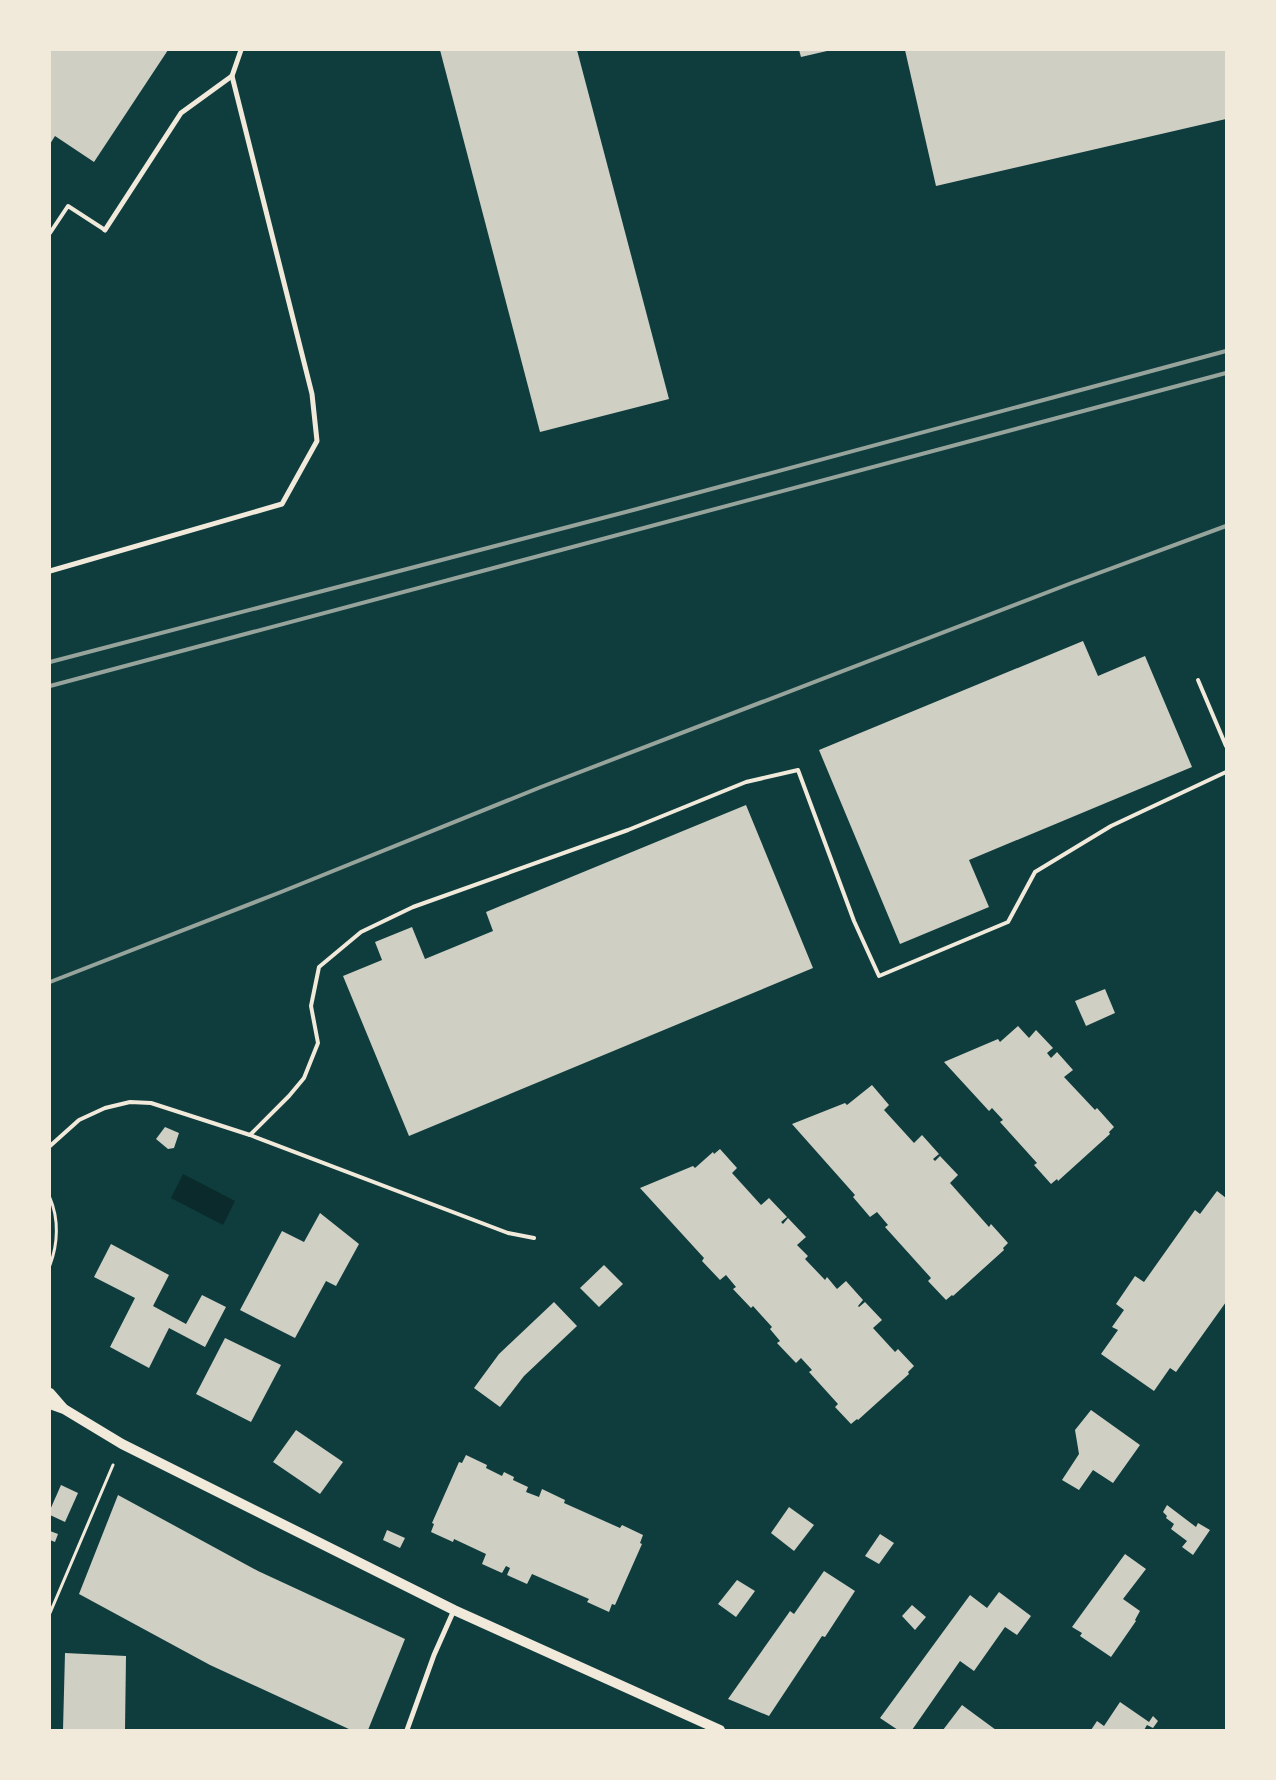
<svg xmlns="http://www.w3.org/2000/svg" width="1276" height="1780" viewBox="0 0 1276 1780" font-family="'Golos Text',sans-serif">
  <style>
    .water { fill: #0a2a2b }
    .building { fill: #cfcfc3 }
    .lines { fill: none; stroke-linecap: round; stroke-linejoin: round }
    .path { stroke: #f1e9da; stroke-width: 3 }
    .service { stroke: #f1e9da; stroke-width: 4 }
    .minor { stroke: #f1e9da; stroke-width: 5 }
    .secondary { stroke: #f1e9da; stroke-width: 10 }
    .rail { stroke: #97a49c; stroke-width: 4 }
  </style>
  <rect width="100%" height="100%" fill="#0f3d3e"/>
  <path class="water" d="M183,1174l52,27 -12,24 -52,-27z"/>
  <g class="building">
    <path d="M50,50h118l-74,112 -39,-26 -5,8z"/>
    <path d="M440,50h137l92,349 -129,33z"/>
    <path d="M799,50h28v1l-26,6z"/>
    <path d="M905,50h321v69l-290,67z"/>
    <path d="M1083,641l15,35 47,-20 47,111 -223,93 20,47 -89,37 -81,-194z"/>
    <path d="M746,805l67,163 -404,168 -66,-160 39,-16 -7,-18 37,-15 13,32 68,-28 -7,-19z"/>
    <path d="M1105,989l10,24 -29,13 -11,-25z"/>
    <path d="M1018,1026l11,12 7,-8 17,18 -6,5 4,5 6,-6 16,18 -9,7 31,33 2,-2 17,19 -5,5 1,2 -52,47 -1,-2 -6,5 -17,-19 3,-2 -37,-41 3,-2 -11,-12 -3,3 -45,-49 54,-23 2,3z"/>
    <path d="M872,1085l17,20 -5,5 30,33 8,-8 17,19 -6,5 2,2 5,-5 18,19 -8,8 39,44 2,-3 17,19 -5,5 1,2 -51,46 -1,-1 -6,5 -18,-19 3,-3 -46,-51 3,-2 -11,-13 -7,5 -17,-20 2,-2 -63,-71 53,-21 2,2z"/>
    <path d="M165,1127l14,6 -5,15 -6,1 -12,-10z"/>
    <path d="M720,1149l17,19 -5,5 29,32 8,-7 18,19 -6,5 2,2 5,-6 18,19 -9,8 11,11 -3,3 20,21 2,-3 10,12 9,-8 17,19 -5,6 1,1 6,-5 17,18 -9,8 22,24 3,-3 16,17 -6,6 1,2 -51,46 -1,-1 -6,5 -16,-17 3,-3 -29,-32 3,-2 -11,-12 -5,5 -19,-20 3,-2 -10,-12 2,-2 -19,-21 -2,2 -18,-19 3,-2 -10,-12 -6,5 -18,-19 2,-3 -64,-70 53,-22 2,2 18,-16 1,2z"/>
    <path d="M1217,1191l9,7v104l-50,70 -6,-4 -16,23 -53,-37 17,-24 -6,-3 12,-17 -8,-6 19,-28 9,6 51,-72 5,4z"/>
    <path d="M320,1213l39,31 -23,42 -10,-5 -31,57 -55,-28 42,-79 22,11z"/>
    <path d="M111,1244l58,31 -16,31 33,18 16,-29 24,12 -21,40 -36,-19 -20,40 -39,-21 25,-49 -41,-21z"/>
    <path d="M604,1265l19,19 -24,23 -19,-19z"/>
    <path d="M554,1302l23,24 -53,50 -24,31 -26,-19 25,-34z"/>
    <path d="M225,1338l56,27 -30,57 -55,-28z"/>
    <path d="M1091,1410l49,35 -27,38 -20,-13 -14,20 -17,-10 17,-26 -4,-24z"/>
    <path d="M296,1430l47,32 -23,32 -47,-32z"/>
    <path d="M466,1455l21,10 -1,3 16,8 2,-4 10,5 -1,3 15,7 -2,5 13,5 3,-8 23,11 -1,3 56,25 2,-3 21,10 -3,8 2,1 -27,61 -3,-1 -3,8 -22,-10 2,-3 -57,-25 -5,10 -20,-9 3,-7 -4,-2 -4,7 -20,-9 4,-10 -32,-15 -1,3 -22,-10 3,-8 -2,-1 27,-61 3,1z"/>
    <path d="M61,1485l17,8 -13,29 -15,-7v-5z"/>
    <path d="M118,1495l140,76 147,68 -37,91h-17l-141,-65 -131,-71z"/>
    <path d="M1167,1505l29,22 2,-4 12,7 -17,25 -11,-8 5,-6 -16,-12 3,-5 -8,-6 1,-2 -4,-4z"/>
    <path d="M789,1507l25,18 -20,26 -23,-18z"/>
    <path d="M387,1530l18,8 -5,10 -17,-8z"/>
    <path d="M50,1531l8,3 -3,8 -5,-2z"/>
    <path d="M880,1534l14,9 -15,21 -14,-8z"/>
    <path d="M1125,1554l21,15 -23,30 17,12 -5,9 1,1 -25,36 -31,-21 2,-3 -10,-6z"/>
    <path d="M824,1571l31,20 -30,46 -3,-1 -53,80 -41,-17 60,-85 2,-3 4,3z"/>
    <path d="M737,1580l18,11 -19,26 -18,-13z"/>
    <path d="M999,1592l32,24 -14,19 -12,-8 -31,44 -14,-10 -48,69h-14l-18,-12 90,-123 17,13z"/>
    <path d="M912,1605l14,12 -11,13 -13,-14z"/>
    <path d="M65,1653l61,3 -1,74h-62z"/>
    <path d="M1120,1702l29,20 4,-6 5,5 -5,7 -6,-3 -3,5h-53l6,-9 7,5z"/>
    <path d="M962,1705l34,25h-53z"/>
  </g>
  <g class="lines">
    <g class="path">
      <path d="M50,1198c9,21 8,46 0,67"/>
      <path d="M50,1613l63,-148"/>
    </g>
    <g class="service">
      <path d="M50,233l18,-27 37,24"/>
      <path d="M1198,680l28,66"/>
      <path d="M250,1135l39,-39 15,-18 14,-35 -7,-37 8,-39 42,-35 52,-25 215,-77 118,-48 52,-12 56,151 25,55 129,-54 27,-50 76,-46 115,-54"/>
      <path d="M50,1146l29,-26 26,-12 25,-6 21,1 99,32 258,98 26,5"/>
    </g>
    <g class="minor">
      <path d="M105,230l76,-117 51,-37 9,-26"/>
      <path d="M50,571l232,-67 35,-63 -5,-47 -80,-318"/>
      <path d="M407,1730l27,-75 20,-45"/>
    </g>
    <g class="secondary">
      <path d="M50,1393l13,15"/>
      <path d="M50,1404l14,5 58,35 332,166 266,120"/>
    </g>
    <g class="rail">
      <path d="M50,662l587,-153 589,-158"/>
      <path d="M50,686l1176,-313"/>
      <path d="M50,982l231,-90 260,-105 528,-203 157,-58"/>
    </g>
  </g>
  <rect width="1276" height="1780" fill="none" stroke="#f1e9da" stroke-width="102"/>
</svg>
